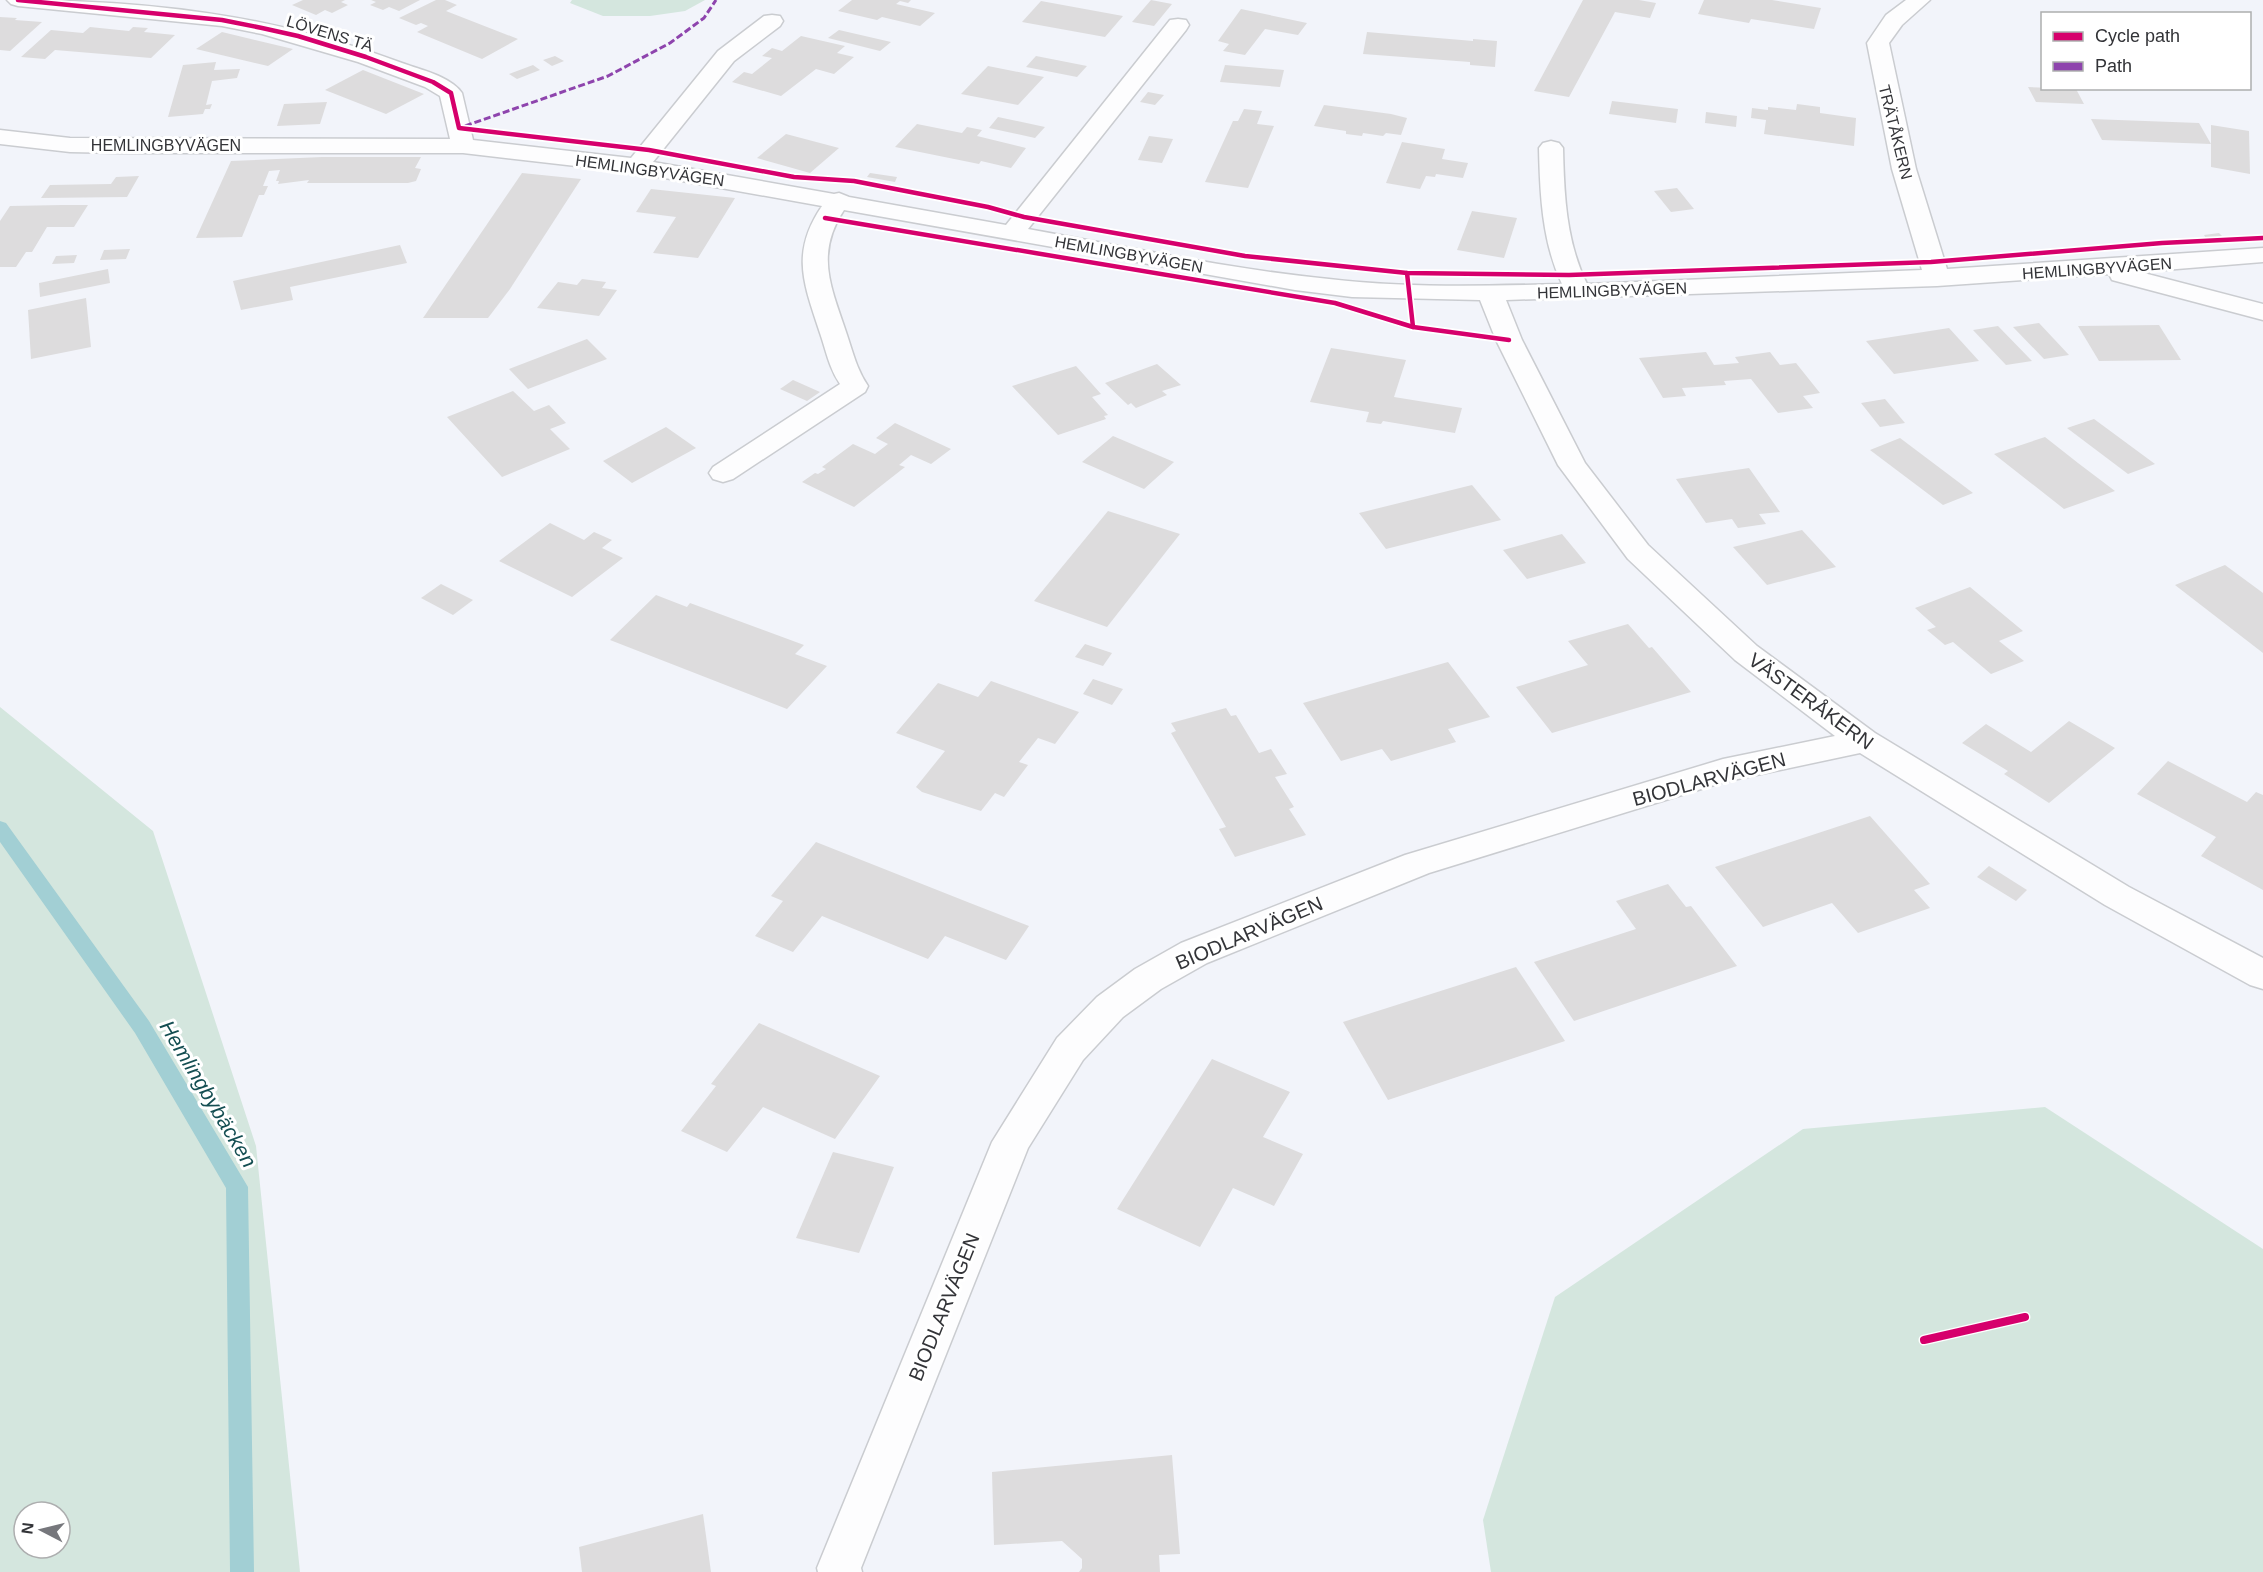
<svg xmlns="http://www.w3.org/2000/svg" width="2263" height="1572" viewBox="0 0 2263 1572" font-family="Arial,sans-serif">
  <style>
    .green { fill: #d4e6de; fill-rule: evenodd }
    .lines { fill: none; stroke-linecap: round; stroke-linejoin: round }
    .stream { fill: #a2cfd4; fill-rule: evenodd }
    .building { fill: #dddcdd }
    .minor-casing { stroke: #caccd0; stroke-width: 3 }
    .minor { fill: #fdfdfe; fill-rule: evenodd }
    .quiet { stroke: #8e44ad; stroke-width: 3; stroke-dasharray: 7 3; stroke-linecap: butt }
    .cycleway-far1-casing { stroke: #fff; stroke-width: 8 }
    .cycleway-casing { stroke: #fff; stroke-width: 11 }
    .cycleway-far1 { stroke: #d6006c; stroke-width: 4.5 }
    .cycleway { stroke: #d6006c; stroke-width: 8 }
    .labels { text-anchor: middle; stroke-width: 6; stroke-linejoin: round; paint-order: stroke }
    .far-street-label { font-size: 16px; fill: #333438; stroke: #fff }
    .street-label { font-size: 20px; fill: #333438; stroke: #fff }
    .water-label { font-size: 21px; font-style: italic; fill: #144e52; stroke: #fff }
  </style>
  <rect width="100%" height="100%" fill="#f2f4fa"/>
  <g class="green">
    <path d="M572,0h133l-20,11 -35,5h-47l-33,-13z"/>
    <path d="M0,707l153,124 103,315 44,426h-300zM24,1512h36v36h-36z"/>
    <path d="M2045,1107l218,142v323h-772l-8,-52 72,-223 248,-168z"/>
  </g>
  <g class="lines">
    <path class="stream" d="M0,821l6,2 143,198 99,166 6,385h-24l-4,-384 -91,-155 -135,-191z"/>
  </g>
  <g class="building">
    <path d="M303,0h42l-4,2 7,3 -16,8 -7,-3 -9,5 -24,-10z"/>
    <path d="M371,0h49l-21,11 -10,-4 -6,3 -13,-5 6,-3z"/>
    <path d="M436,0h9l12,5 -11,6 72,28 -36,20 -65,-27 11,-6 -7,-3 -5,2 -17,-7z"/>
    <path d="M852,0h59l-3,3 -8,-2 -4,3 39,9 -15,13 -38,-9 -5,3 -39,-9z"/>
    <path d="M1151,0l21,4 -18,22 -22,-4z"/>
    <path d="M1583,0h56l17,3 -6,15 -35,-6 -46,85 -35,-6z"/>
    <path d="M1704,0h68l49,8 -7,21 -63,-10 -2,4 -51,-9z"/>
    <path d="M1041,1l82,15 -18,21 -83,-15z"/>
    <path d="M1241,9l66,14 -9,12 -33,-6 -20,26 -22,-4 6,-7 -11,-3z"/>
    <path d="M0,17l17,1 -2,2 27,2 -32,29 -10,-1z"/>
    <path d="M90,27l39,4 4,-4 15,1 -4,4 31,3 -24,23 -96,-8 -10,9 -24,-2 30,-27 32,3z"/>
    <path d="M839,30l52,12 -11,9 -52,-13z"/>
    <path d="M222,32l71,17 -25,17 -72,-17z"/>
    <path d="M1367,32l106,9v-2l24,2 -2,26 -25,-2v-3l-107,-8z"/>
    <path d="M801,36l44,10 -8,7 17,4 -20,17 -18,-5 -35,27 -49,-14 12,-10 8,2 20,-16 -10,-2 10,-8 10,3z"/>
    <path d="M555,56l9,5 -12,5 -9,-6z"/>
    <path d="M1036,56l51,10 -10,11 -51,-10z"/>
    <path d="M216,62l-2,8 26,-1 -3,9 -25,3 -6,24 6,-1 -2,5h-5l-2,5 -35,3 15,-52z"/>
    <path d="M533,65l7,5 -23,9 -8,-5z"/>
    <path d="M1225,65l59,5 -4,17 -60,-5z"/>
    <path d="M988,66l56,11 -26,28 -57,-11z"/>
    <path d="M363,70l61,24 -38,20 -61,-24z"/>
    <path d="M2028,87l48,2 8,15 -48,-2z"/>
    <path d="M1148,92l16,3 -9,10 -15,-3z"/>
    <path d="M1612,101l66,8 -2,14 -67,-9z"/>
    <path d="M327,102l-7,22 -43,2 7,-22z"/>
    <path d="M1797,104l23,3v6l36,5 -2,28 -90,-12 2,-14 -15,-2 1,-10 16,2v-3l28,3z"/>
    <path d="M1324,105l67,9 16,4 -6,17 -15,-2 -3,3 -20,-3 -1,3 -16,-2v-3l-32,-5z"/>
    <path d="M1244,109l18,2 -5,13 17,2 -26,62 -43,-6 28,-61h5z"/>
    <path d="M1706,112l31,4 -1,11 -31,-4z"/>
    <path d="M998,117l47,10 -10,11 -46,-10z"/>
    <path d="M2091,119l108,4 12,21 -109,-4z"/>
    <path d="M917,124l45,9 5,-6 15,3 -5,6 49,12 -15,20 -30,-7 -2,3 -84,-17z"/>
    <path d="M2211,125l38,6 1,43 -39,-7z"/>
    <path d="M786,134l53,14 -29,25 -53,-15z"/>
    <path d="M1149,136l24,3 -11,24 -24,-3z"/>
    <path d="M1402,142l43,7 -3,10 26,4 -5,15 -27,-4 -1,3 -9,-1 -6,13 -34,-6z"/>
    <path d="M322,157h99l-6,11 6,1 -5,12 -8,2h-101l2,-3 -31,4 1,-3h-3l4,-11 -11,1 -6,15h5l-4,9h-5l-17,42 -46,1 35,-77z"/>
    <path d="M522,173l59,6 -71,110 -22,29h-65z"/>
    <path d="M870,173l27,4 -2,5 -28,-5z"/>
    <path d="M139,176l-12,21 -86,1 9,-13 61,-1 5,-7z"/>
    <path d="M1677,188l17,21 -23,3 -17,-21z"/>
    <path d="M651,189l84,9 -37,60 -45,-5 23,-36 -40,-5z"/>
    <path d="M62,205h26l-14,22h-27l-15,25h-6l-10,15h-16v-46l10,-15z"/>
    <path d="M1472,211l45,7 -13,40 -47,-8z"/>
    <path d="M2219,233l6,6 -18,1 -3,-5z"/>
    <path d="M400,245l7,18 -117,24 3,13 -52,10 -8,-29z"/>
    <path d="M130,249l-4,10 -26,1 4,-10z"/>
    <path d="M77,255l-3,8 -22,1 4,-8z"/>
    <path d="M108,269l2,14 -70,14 -1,-14z"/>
    <path d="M582,279l24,3 -4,6 15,2 -18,26 -62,-8 21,-26 19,3z"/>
    <path d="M86,298l5,49 -60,12 -3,-49z"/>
    <path d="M2039,323l30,32 -25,4 -31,-32z"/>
    <path d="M2159,325l22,35 -82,1 -21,-35z"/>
    <path d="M1998,326l34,35 -26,4 -33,-35z"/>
    <path d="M1949,328l30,33 -85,13 -28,-33z"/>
    <path d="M587,339l20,20 -79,30 -19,-20z"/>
    <path d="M1331,348l75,12 -12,37 68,11 -7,25 -72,-12 -2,3 -15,-2 3,-10 -59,-10z"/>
    <path d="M1706,352l8,13 25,-2 -4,-6 35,-5 10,13 16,-2 24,30 -17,3 10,12 -35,5 -27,-34 -27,2 2,4 -44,3 4,8 -23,2 -24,-40z"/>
    <path d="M1157,364l24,21 -19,6 5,4 -31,13 -5,-5 -3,2 -23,-22z"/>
    <path d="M1076,366l25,28 -9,3 16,18 -4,1 2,3 -48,16 -46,-49z"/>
    <path d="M793,380l27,12 -13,9 -27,-12z"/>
    <path d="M513,391l21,20 15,-6 17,18 -16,6 20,20 -68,28 -55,-60z"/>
    <path d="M1885,399l20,24 -25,4 -19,-24z"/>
    <path d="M2094,419l61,45 -27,10 -61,-46z"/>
    <path d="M895,423l56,26 -20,15 -20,-9 -12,10 6,2 -51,40 -52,-25 13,-9 3,1 8,-5 -4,-2 31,-23 22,10 13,-10 -12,-6z"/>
    <path d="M666,427l30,21 -64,35 -29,-22z"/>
    <path d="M1113,436l61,26 -30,27 -62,-27z"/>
    <path d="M2045,437l33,26 37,28 -51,18 -70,-55z"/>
    <path d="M1900,438l73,55 -30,12 -73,-55z"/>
    <path d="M1749,468l31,44 -21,2 7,10 -28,4 -6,-9 -26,4 -30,-44z"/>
    <path d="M1472,485l29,35 -115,29 -27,-36z"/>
    <path d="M1108,511l72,23 -73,93 -73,-26z"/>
    <path d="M550,523l34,17 10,-8 18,8 -10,8 21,10 -51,39 -73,-36z"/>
    <path d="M1802,530l34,37 -69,18 -34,-38z"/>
    <path d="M1562,534l24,29 -59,16 -24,-29z"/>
    <path d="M2225,565l38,28v60l-88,-68z"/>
    <path d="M441,584l32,16 -20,15 -32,-17z"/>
    <path d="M1970,587l53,44 -24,10 25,20 -33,13 -38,-32 -8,3 -18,-15 9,-3 -21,-19z"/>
    <path d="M656,595l31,12 3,-4 114,42 -9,9 32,12 -40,43 -177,-69z"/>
    <path d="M1628,624l21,24 3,-1 39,45 -139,41 -36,-46 72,-22 -20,-24z"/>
    <path d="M1085,644l27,9 -9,13 -28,-9z"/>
    <path d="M1448,662l42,55 -42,12 8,13 -65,19 -9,-12 -41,12 -38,-58z"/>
    <path d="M1093,679l30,10 -11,16 -29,-11z"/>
    <path d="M991,681l88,31 -24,32 -17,-6 -19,24 9,3 -24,32 -9,-4 -14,18 -59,-19 -6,-5 29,-36 -49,-18 42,-50 40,14z"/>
    <path d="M1226,708l5,8 5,-1 23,38 12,-4 16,25 -12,3 19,30 -5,2 17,26 -71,22 -16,-28 7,-2 -55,-94 5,-2 -5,-8z"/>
    <path d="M2069,721l46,27 -66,55 -45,-29 4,-3 -46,-28 24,-19 45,28z"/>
    <path d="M2168,761l79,41 9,-10 7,3v95l-62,-34 15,-19 -79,-43z"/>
    <path d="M1870,816l60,68 -16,6 16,18 -72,25 -26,-30 -69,24 -48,-60z"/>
    <path d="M816,842l154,61 59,23 -23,34 -61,-24 -17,23 -106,-43 -29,36 -38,-16 28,-35 -12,-5z"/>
    <path d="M1989,866l38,24 -11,11 -39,-24z"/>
    <path d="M1668,884l18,23 5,-1 46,60 -163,55 -40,-59 102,-33 -20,-28z"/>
    <path d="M1516,967l49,74 -177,59 -45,-78z"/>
    <path d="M759,1023l121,53 -45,63 -72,-32 -36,45 -46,-21 35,-45 -5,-2z"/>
    <path d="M1212,1059l78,33 -27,45 40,17 -29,52 -41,-18 -33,59 -83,-38z"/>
    <path d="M833,1152l61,15 -35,86 -63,-15z"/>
    <path d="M1172,1455l8,99 -21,1 1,17h-81l3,-4v-9l-20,-18 -68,4 -2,-73z"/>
    <path d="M703,1514l8,58h-129l-3,-25z"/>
  </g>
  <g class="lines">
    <g class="minor-casing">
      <path id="minor" d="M7,0c139,0 264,14 395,63 19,7 48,13 60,30l11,47 158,18 87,-107 46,-35 8,-1 8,1 3,5 -3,5 -46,35 -81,101 181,32 5,-1 10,4 157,28 164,-205 8,-1 8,1 3,5 -3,5 -158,199c100,18 200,40 301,50 77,9 156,7 233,5 -20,-42 -22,-90 -23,-136l4,-5 8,-2 8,2 4,5c1,46 3,94 24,136l335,-14 -30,-101 -25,-126 19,-28 20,-15h24l-28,25 -13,18 27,126 31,100 316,-21v14l-123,10 123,32v16l-151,-40 -3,-6 -172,12 -431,14 16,40 63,123 63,82 109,101 118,87 254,154 134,71v31l-13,-4 -145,-80 -245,-152 -136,29 -295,91 -222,90 -46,26 -38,28 -40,43 -55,88 -167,420 1,4h-44l-1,-4 175,-426 65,-104 40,-41 38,-28 46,-26 224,-88 318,-96 112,-23 -100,-76 -107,-101 -70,-94 -62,-125 -16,-40 -128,-3 -57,-7 -451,-80c-30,45 -12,79 3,125 6,18 10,35 21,51l-3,6 -132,87 -10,3 -10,-3 -4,-6 4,-6 127,-83c-11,-16 -14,-34 -20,-51 -16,-49 -30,-80 2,-127l-185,-33 -174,-20h-342l-51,-1 -70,-8v-14l70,8 380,1 -10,-43 -15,-9 -67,-25 -96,-28 -40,-8 -204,-20 -7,-2z"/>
    </g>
    <use href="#minor" class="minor"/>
    <path class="quiet" d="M465,126l143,-50 62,-33 34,-25 12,-18"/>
    <g class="cycleway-far1-casing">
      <g id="cycleway-far1">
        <path d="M18,0l204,20 40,8 36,8 68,21 67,25 18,11 8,35 190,22 145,27 60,4 134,26 36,10 221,39 162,17 162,2 362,-13 231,-19 101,-5"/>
        <path d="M825,218l510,85 78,24"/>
        <path d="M1407,273l6,54 96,13"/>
      </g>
    </g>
    <g class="cycleway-casing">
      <path id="cycleway" d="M1924,1340l101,-23"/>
    </g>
    <use href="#cycleway-far1" class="cycleway-far1"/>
    <use href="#cycleway" class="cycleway"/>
  </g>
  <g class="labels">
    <g class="far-street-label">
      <text transform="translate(330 33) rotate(17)" y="6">LÖVENS TÄ</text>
      <text transform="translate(1896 132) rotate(76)" y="6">TRÄTÅKERN</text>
      <text x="166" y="151">HEMLINGBYVÄGEN</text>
      <text transform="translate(650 170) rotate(8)" y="6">HEMLINGBYVÄGEN</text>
      <text transform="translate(1129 254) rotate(10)" y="6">HEMLINGBYVÄGEN</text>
      <text transform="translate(2097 268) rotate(-4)" y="6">HEMLINGBYVÄGEN</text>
      <text transform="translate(1612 290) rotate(-2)" y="6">HEMLINGBYVÄGEN</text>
    </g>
    <g class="street-label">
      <text transform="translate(1811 701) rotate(36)" y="7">VÄSTERÅKERN</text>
      <text transform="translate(1709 779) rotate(-15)" y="7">BIODLARVÄGEN</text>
      <text transform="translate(1249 933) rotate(-23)" y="7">BIODLARVÄGEN</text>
      <text transform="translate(944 1307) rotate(-68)" y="7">BIODLARVÄGEN</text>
    </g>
    <g class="water-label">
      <text transform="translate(208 1094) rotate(59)" y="7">Hemlingbybäcken</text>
    </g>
  </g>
  <rect x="2041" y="12" width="210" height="78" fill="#ffffff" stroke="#adaeaf" stroke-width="1.5"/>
  <rect x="2053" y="32" width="30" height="9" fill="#d6006c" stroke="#adaeaf" stroke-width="1.5"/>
  <text x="2095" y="42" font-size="18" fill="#333438">Cycle path</text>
  <rect x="2053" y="62" width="30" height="9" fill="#8e44ad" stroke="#adaeaf" stroke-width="1.5"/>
  <text x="2095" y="72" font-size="18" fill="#333438">Path</text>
  <g transform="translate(42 1530) rotate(277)"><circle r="28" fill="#ffffff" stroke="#adaeaf" stroke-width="1.5"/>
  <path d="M0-4.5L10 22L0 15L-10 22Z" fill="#76777c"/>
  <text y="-9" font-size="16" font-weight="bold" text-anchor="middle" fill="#333438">N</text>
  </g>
</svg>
